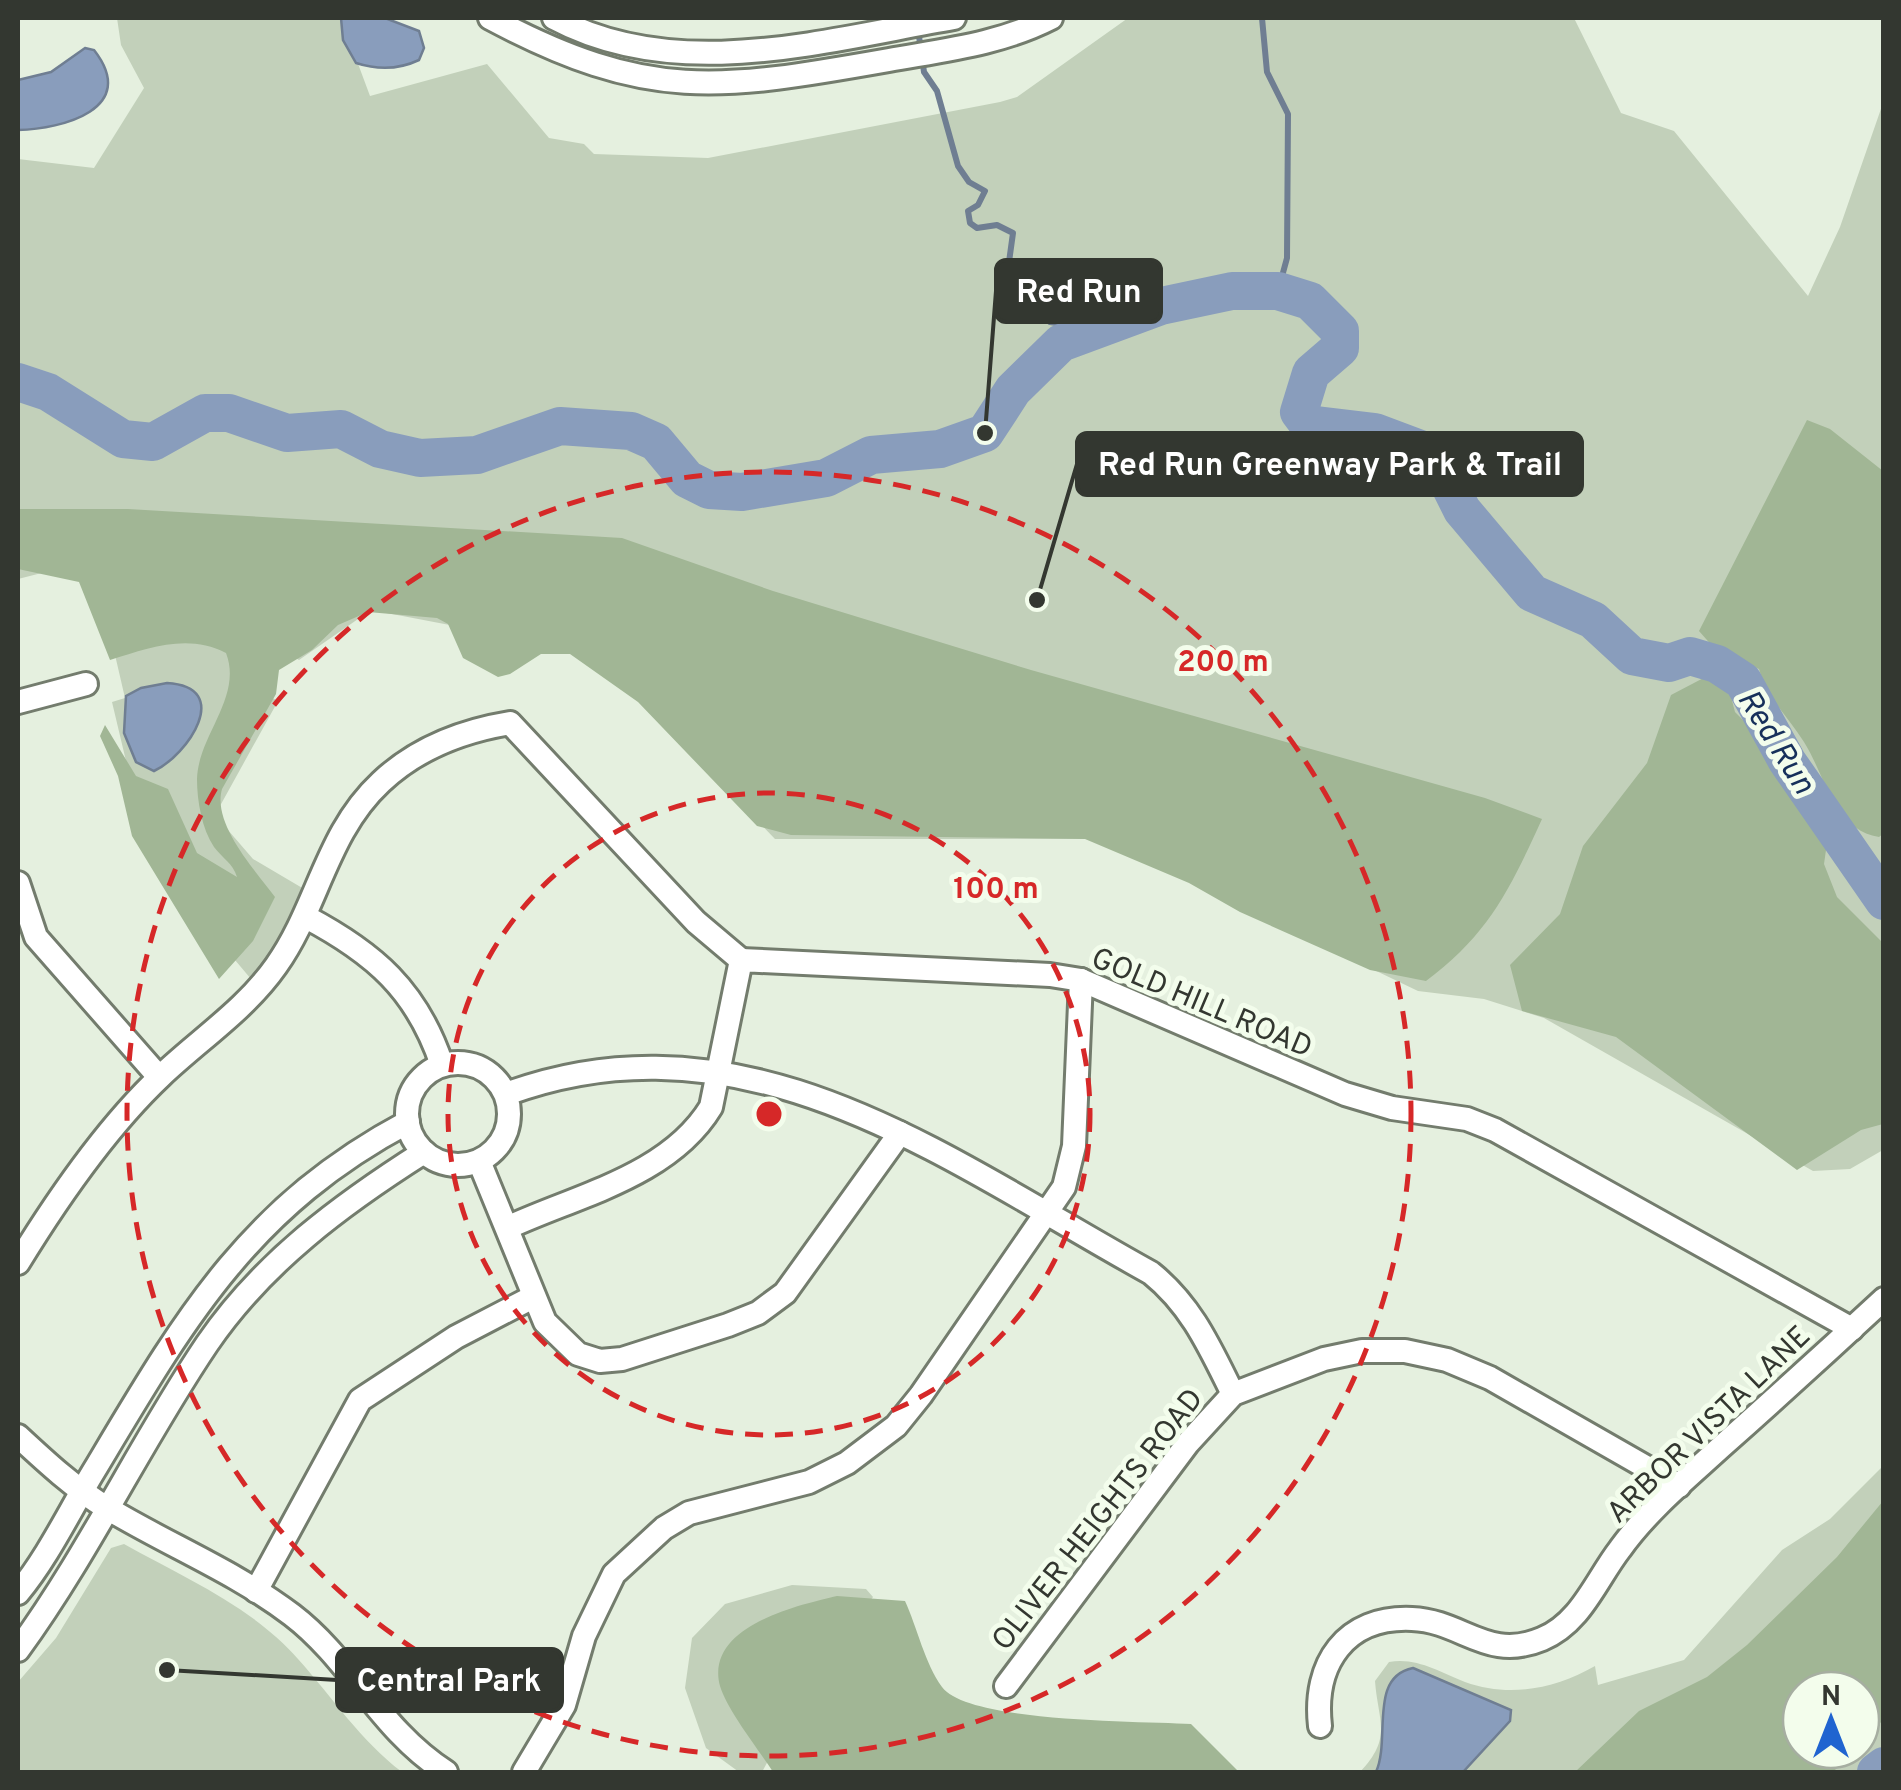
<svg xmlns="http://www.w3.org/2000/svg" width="1901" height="1790" viewBox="0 0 1901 1790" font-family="Overpass,sans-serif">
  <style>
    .green { fill: #c2d0ba; fill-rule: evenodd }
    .forest { fill: #a1b695 }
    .water { fill: #899dbc; stroke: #6f7e92; stroke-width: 2.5 }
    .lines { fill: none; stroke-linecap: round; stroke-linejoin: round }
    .stream { stroke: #6f7e92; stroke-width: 6 }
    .river { stroke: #899dbc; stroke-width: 38 }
    .minor-casing { stroke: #737c6d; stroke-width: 28 }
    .minor { stroke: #fff; stroke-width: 22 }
    .ring { fill: none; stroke: #d62828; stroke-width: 5; stroke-dasharray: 18 12 }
    .labels { text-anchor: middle; stroke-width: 10; stroke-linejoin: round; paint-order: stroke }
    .street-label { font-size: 30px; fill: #333730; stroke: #f3fdec }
    .water-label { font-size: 32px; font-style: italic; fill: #16305a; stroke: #f3fdec }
    .centre { fill: #d62828; stroke: #f3fdec; stroke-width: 5 }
    .ring-label { font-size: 30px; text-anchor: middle; font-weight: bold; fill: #d62828; stroke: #f3fdec; stroke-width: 10; stroke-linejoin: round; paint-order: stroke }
    .leader { fill: none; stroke: #333730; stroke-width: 4 }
    .callout-dot { fill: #333730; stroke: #f3fdec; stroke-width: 4 }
    .callout { fill: #333730; stroke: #333730; stroke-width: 4 }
    .callout-label { font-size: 32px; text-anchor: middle; font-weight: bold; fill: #fff }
  </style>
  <rect width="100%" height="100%" fill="#e5f0df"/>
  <g class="green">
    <path d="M117,18h224l29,78 117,-32 62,74 35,6 10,10 114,4 292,-56 17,-5 111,-79h446l47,95 53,18 134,165 32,-69 43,-124v1047l-33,19 -37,2 -269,-153 -60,-19 -66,-8 -317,-152h-326l-179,-186 -225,-43 -72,50 -36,-22 -23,42 38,21 -63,114 38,44 51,30 -26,52 -27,38 -102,-121 -37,-156 13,-4 -32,-138 -75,19v-420l76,9 50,-80 -23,-43z"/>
    <path d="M1883,1466v306h-523c33,-35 18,-50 15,-91l14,-19c28,-5 50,10 76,20 44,16 90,7 130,-16l3,19 86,-25 98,-110 48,-31zM1801,1690h60v60h-60z"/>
    <path d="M124,1544c59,33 129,63 174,115 35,39 62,81 104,113h-384v-90l38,-44 55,-90z"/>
    <path d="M792,1585l74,4 7,8 -57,75 -54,100h-23l-33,-24 -21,-60 7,-50 33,-34z"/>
  </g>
  <g class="forest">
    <path d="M1807,420l23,9 53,42 1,362 -5,4c-45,-7 -54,-62 -75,-95 -16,-26 -36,-42 -45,-73l-45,-21 -15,-17z"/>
    <path d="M18,509h110l494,29 151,53 258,79 454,128 57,21c-32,70 -53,115 -116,162l-56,-11 -130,-58 -51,-29 -104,-44 -294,-4 -34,-9 -119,-124 -68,-48h-29l-31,20 -12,3 -35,-19 -15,-34 -11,-6 -69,-6 -30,13 -26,25 -33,20 -3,24 -54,95c-10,35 33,81 53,108l-22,44 -34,38 -87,-143 -14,-60 -18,-40 5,-11 31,51 32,13 29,64 40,24c-4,-14 -15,-19 -23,-30 -12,-18 -17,-46 -17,-68 1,-43 46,-82 29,-126 -38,-20 -78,-5 -116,7l-31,-78 -61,-13z"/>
    <path d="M1713,673l16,16 6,23 34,34 58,97 -3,21 13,33 46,46v181l-22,6 -64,40 -181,-133 -94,-26 -12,-46 50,-51 23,-68 64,-83 24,-68z"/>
    <path d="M1883,1501v219l-22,23v-53h-60v60h54l-22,22h-258l64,-61 68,-34 40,-32 90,-88z"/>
    <path d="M837,1596l68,5c12,26 20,63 37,86 27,36 200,34 249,37l48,48h-466c-14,-22 -46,-62 -53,-86 -16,-60 79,-81 117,-90z"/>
  </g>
  <g class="water">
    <path d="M341,18h44l34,13 5,17 -5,12c-21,10 -41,10 -63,3l-13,-23z"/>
    <path d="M85,48l9,2c46,59 -32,79 -76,80v-50l33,-8z"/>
    <path d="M167,683c67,4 21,72 -13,88l-18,-9 -12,-29 2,-37 15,-8z"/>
    <path d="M1413,1668l98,42 -1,11 -47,51h-87c15,-33 -8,-95 37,-104z"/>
  </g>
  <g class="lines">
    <g class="stream">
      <path d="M1262,18l5,54 21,42 -1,144 -9,33"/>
      <path d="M918,29l6,43 13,19 21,75 11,16 16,9 -7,14 -10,6 2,12 7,5 20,-3 16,8 -4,29 11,14h19l17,-10 3,18 -24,20 15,18 20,3 5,13"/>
    </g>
    <g class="river">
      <path d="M18,382l30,10 75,47 30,3 52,-29h24l58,20 54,-4 39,20 40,9 57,-3 83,-29 71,5 25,11 31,37 22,11 33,2 84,-14 45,-23 69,-6 45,-16 28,-43 48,-47 100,-37 71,-15h46l32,10 30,30v17l-29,25 -12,39 9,12 67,8 48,18 15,12 24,48 70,83 61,27 39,36 37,7 21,-7 27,8 26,17 44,80 97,140"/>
      <path d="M1876,1772l8,-6"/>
    </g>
    <g class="minor-casing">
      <g id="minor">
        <path d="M490,18c158,84 229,72 399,42 55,-10 111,-16 162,-42"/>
        <path d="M554,18c124,66 271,22 400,0"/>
        <path d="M18,702l68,-18"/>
        <path d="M18,883l18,54 123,140"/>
        <path d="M306,917c68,36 111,73 136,148"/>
        <circle cx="458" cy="1114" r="51"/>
        <path d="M506,1094c242,-89 442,67 645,179 41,33 59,75 82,121"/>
        <path d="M479,1161l66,161 33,32 22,7 22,-2 106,-34 30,-12 27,-20 115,-160"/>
        <path d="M509,1227c69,-32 160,-51 202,-120l30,-147 309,15 31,5 264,114 47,14 75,11 28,11 357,199"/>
        <path d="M18,1263c38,-62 90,-137 143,-187 39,-37 84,-66 115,-110 42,-59 50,-133 105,-184 36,-34 80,-51 129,-59l186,199 45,38"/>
        <path d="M18,1436c28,26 56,52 89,72 61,37 127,63 185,107 59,45 88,115 154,157"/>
        <path d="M256,1591l104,-191 96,-63 77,-40"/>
        <path d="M18,1593c30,-36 52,-83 77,-124 89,-149 153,-262 313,-347"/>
        <path d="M18,1650c71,-97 122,-207 189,-306 56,-82 135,-140 217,-192"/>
        <path d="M1006,1686l182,-243 45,-49 91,-35 38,-8h43l42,9 43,18 189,108"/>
        <path d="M1320,1726c-7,-62 25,-110 92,-107 51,2 75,43 130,20 39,-16 54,-59 78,-90 28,-39 66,-70 101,-102 55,-49 109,-98 163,-148"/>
        <path d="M524,1772l40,-67 20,-69 30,-62 50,-46 25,-15 120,-31 38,-19 49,-37 25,-31 143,-208 10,-41 7,-166"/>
      </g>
    </g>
    <use href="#minor" class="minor"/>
  </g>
  <g class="ring">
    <circle cx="769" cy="1114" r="321"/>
    <circle cx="769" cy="1114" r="642"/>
  </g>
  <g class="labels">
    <g class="street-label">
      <text transform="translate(1202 1002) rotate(23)" y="10">GOLD HILL ROAD</text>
      <text transform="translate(1708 1424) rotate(-44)" y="10">ARBOR VISTA LANE</text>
      <text transform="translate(1097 1519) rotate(-52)" y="10">OLIVER HEIGHTS ROAD</text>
    </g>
    <g class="water-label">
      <text transform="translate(1777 741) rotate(58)" y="11">Red Run</text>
    </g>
  </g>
  <circle cx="769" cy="1114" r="15" class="centre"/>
  <g class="ring-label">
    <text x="1223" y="671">200 m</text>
    <text x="996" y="898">100 m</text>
  </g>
  <path class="leader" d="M985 433L996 291M1037 600L1077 464M167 1670L337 1680"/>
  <g class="callout-dot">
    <circle cx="985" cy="433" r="10"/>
    <circle cx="1037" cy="600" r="10"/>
    <circle cx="167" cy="1670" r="10"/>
  </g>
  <g class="callout">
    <rect x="996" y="260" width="165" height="62" rx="10"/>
    <rect x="1077" y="433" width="505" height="62" rx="10"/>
    <rect x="337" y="1649" width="225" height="62" rx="10"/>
  </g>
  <g class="callout-label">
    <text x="1079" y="302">Red Run</text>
    <text x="1330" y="475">Red Run Greenway Park &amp; Trail</text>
    <text x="449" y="1691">Central Park</text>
  </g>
  <rect width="1901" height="1790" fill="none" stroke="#333730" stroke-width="40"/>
  <g transform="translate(1831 1720)"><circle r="48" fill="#f3fdec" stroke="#a6aea1" stroke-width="2.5"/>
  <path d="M0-8L18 38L0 25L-18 38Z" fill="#2064d0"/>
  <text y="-15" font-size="28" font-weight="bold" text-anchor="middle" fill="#333730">N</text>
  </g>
</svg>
